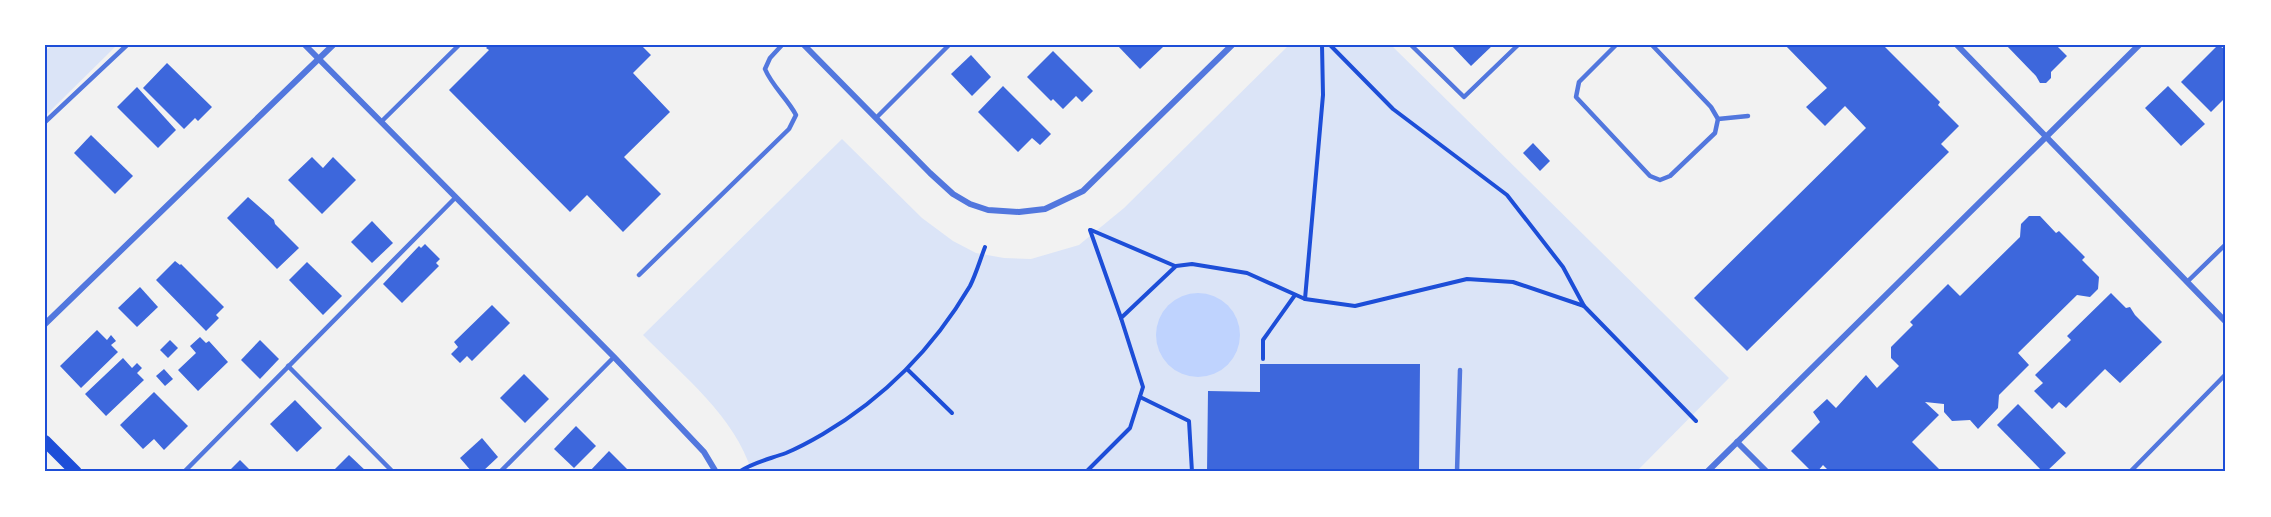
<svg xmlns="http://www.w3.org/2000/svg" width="2271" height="517" viewBox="0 0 2271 517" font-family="Barlow,sans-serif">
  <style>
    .green { fill: #dbe4f7 }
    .water { fill: #bfd3fe }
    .building { fill: #3d67dc }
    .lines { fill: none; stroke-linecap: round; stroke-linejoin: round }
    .path { stroke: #1d4ed8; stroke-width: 4 }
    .service { stroke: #5277de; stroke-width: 4.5 }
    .minor { stroke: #5277de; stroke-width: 6 }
    .secondary { stroke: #1d4ed8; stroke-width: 12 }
    .neatline { fill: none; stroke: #1d4ed8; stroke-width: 2 }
  </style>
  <rect width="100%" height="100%" fill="#f2f2f2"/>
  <g class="green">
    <path d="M53,45h64l-72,71v-65z"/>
    <path d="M1289,45h102l338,333 -93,94h-884c-18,-57 -68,-95 -109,-137l199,-196 80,79 31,23 23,12 28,5 27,1 48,-14 45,-37z"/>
  </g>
  <circle class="water" cx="1198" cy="335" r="42"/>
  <g class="building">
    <path d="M489,45h152l10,10 -18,18 37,39 -46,45 37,37 -38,38 -36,-37 -17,17 -121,-122 40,-40 -3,-2z"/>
    <path d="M1117,45h44l2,2 -23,22z"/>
    <path d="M1451,45h42l-22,21z"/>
    <path d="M1785,45h98l57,57 -2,3 21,21 -18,18 8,8 -202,199 -53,-53 172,-170 -21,-22 -20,20 -19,-19 21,-19z"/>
    <path d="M2006,45h50l11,11 -16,16v6l-5,5h-6l-4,-7z"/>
    <path d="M2218,45l8,5v47l-15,15 -30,-30z"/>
    <path d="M1053,51l40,40 -11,11 -6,-6 -13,13 -10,-10 -2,2 -24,-24z"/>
    <path d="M971,55l20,22 -19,19 -21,-22z"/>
    <path d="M167,63l45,44 -14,14 -3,-3 -11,11 -41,-41z"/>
    <path d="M1003,86l48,48 -11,11 -8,-7 -14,14 -40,-40z"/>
    <path d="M2168,86l37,38 -24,22 -36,-38z"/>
    <path d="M137,87l39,43 -18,18 -41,-41z"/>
    <path d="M91,135l42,41 -18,18 -41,-41z"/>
    <path d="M1533,143l17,18 -10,10 -17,-18z"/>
    <path d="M312,157l11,11 10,-11 23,23 -34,34 -34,-34z"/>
    <path d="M248,197l26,23 1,4 24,24 -22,21 -50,-51z"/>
    <path d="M2029,216h11l16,17 3,-2 26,26 -3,3 17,17 -1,12 -8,8 -13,-2 -59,58 11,12 -30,30 -1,13 -20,21 -8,-9 -18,1 -8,-9v-8l-19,-2 14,13 -27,27 30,30h-112l-7,-7 -6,7h-5l-21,-21 29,-29 -7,-10 14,-13 9,9 30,-33 11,13 22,-22 -8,-8v-11l22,-22 -3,-3 38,-38 12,12 60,-59 1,-13z"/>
    <path d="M372,221l21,22 -21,20 -21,-21z"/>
    <path d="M425,244l15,15 -4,4 3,3 -37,37 -19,-19 36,-38 2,2z"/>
    <path d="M175,261l5,4 1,-1 43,43 -8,8 3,3 -13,13 -50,-51z"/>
    <path d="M307,262l35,34 -19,19 -34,-35z"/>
    <path d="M140,287l18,20 -21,20 -19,-19z"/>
    <path d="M2111,293l15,15 4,-1 5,8 27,27 -42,41 -15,-14 -39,39 -7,-6 -7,7 -18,-18 9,-8 -8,-8 36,-35 -4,-4z"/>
    <path d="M492,305l18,18 -38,38 -5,-5 -7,7 -9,-9 7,-7 -4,-5z"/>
    <path d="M97,330l10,10 4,-5 5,6 -5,4 7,7 -37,36 -21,-22z"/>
    <path d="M200,337l6,6 3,-2 19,21 -30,29 -20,-21 18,-17 -6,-7z"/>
    <path d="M170,340l8,8 -10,10 -8,-8z"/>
    <path d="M260,340l19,19 -19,20 -19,-19z"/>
    <path d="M123,358l9,10 5,-5 5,5 -5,5 7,7 -38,36 -21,-22z"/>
    <path d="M1260,364h160l-1,108h-212l1,-81 52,1z"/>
    <path d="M164,369l9,10 -8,7 -9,-10z"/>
    <path d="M524,374l25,25 -24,24 -25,-25z"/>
    <path d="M154,392l34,34 -24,24 -10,-11 -11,10 -23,-24z"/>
    <path d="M295,400l27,28 -25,24 -27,-28z"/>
    <path d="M2018,404l48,49 -20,19h-3l-46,-47z"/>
    <path d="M576,426l20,20 -22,22 -20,-19z"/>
    <path d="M482,438l16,19 -16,15h-10l-12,-14z"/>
    <path d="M609,451l21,21h-41z"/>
    <path d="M349,455l18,17h-35z"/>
    <path d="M240,460l12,12h-24z"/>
  </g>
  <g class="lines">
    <g class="path">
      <path d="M1330,45l63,64 114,86 56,72 21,39 112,115"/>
      <path d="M1090,230l31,88"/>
      <path d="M1091,230l84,36"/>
      <path d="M1305,299l18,-204 -1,-50"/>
      <path d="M1263,359v-19l32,-45"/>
      <path d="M908,370l44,43"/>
      <path d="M1140,397l49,24 3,51"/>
      <path d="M739,472c14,-10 31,-13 47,-19 12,-5 25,-12 37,-19 61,-36 111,-87 147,-148 6,-12 10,-26 15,-39"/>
      <path d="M1086,472l44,-44 13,-41 -22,-69 55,-52 16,-2 55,9 58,26 50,7 112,-27 46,3 71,24"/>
    </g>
    <g class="service">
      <path d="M1411,45l53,52 54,-52"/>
      <path d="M1616,45l-37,37 -3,15 74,79 10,4 10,-4 45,-43 3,-14 -7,-12 -59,-62"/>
      <path d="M876,118l73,-73"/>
      <path d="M1718,119l30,-3"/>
      <path d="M382,121l77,-76"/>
      <path d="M45,122l82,-77"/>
      <path d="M639,275l150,-146 7,-14c-9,-17 -24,-29 -31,-46l5,-11 12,-13"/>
      <path d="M2187,282l39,-38"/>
      <path d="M288,366l105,106"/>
      <path d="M184,472l272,-275"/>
      <path d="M500,472l114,-115"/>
      <path d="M1457,472l3,-102"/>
      <path d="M2130,472l96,-98"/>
    </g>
    <g class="minor">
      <path d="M305,45l309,312 90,95 12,20"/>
      <path d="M804,45l126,128 23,21 17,10 18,6 31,2 26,-3 38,-18 149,-146"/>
      <path d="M1957,45l269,277"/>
      <path d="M45,324l288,-279"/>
      <path d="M1737,442l30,30"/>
      <path d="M1707,472l432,-427"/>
    </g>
    <path class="secondary" d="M45,441l31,31"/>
  </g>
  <rect width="2271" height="517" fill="none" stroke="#ffffff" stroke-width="93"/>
  <rect x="46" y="46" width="2178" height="424" class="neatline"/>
</svg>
